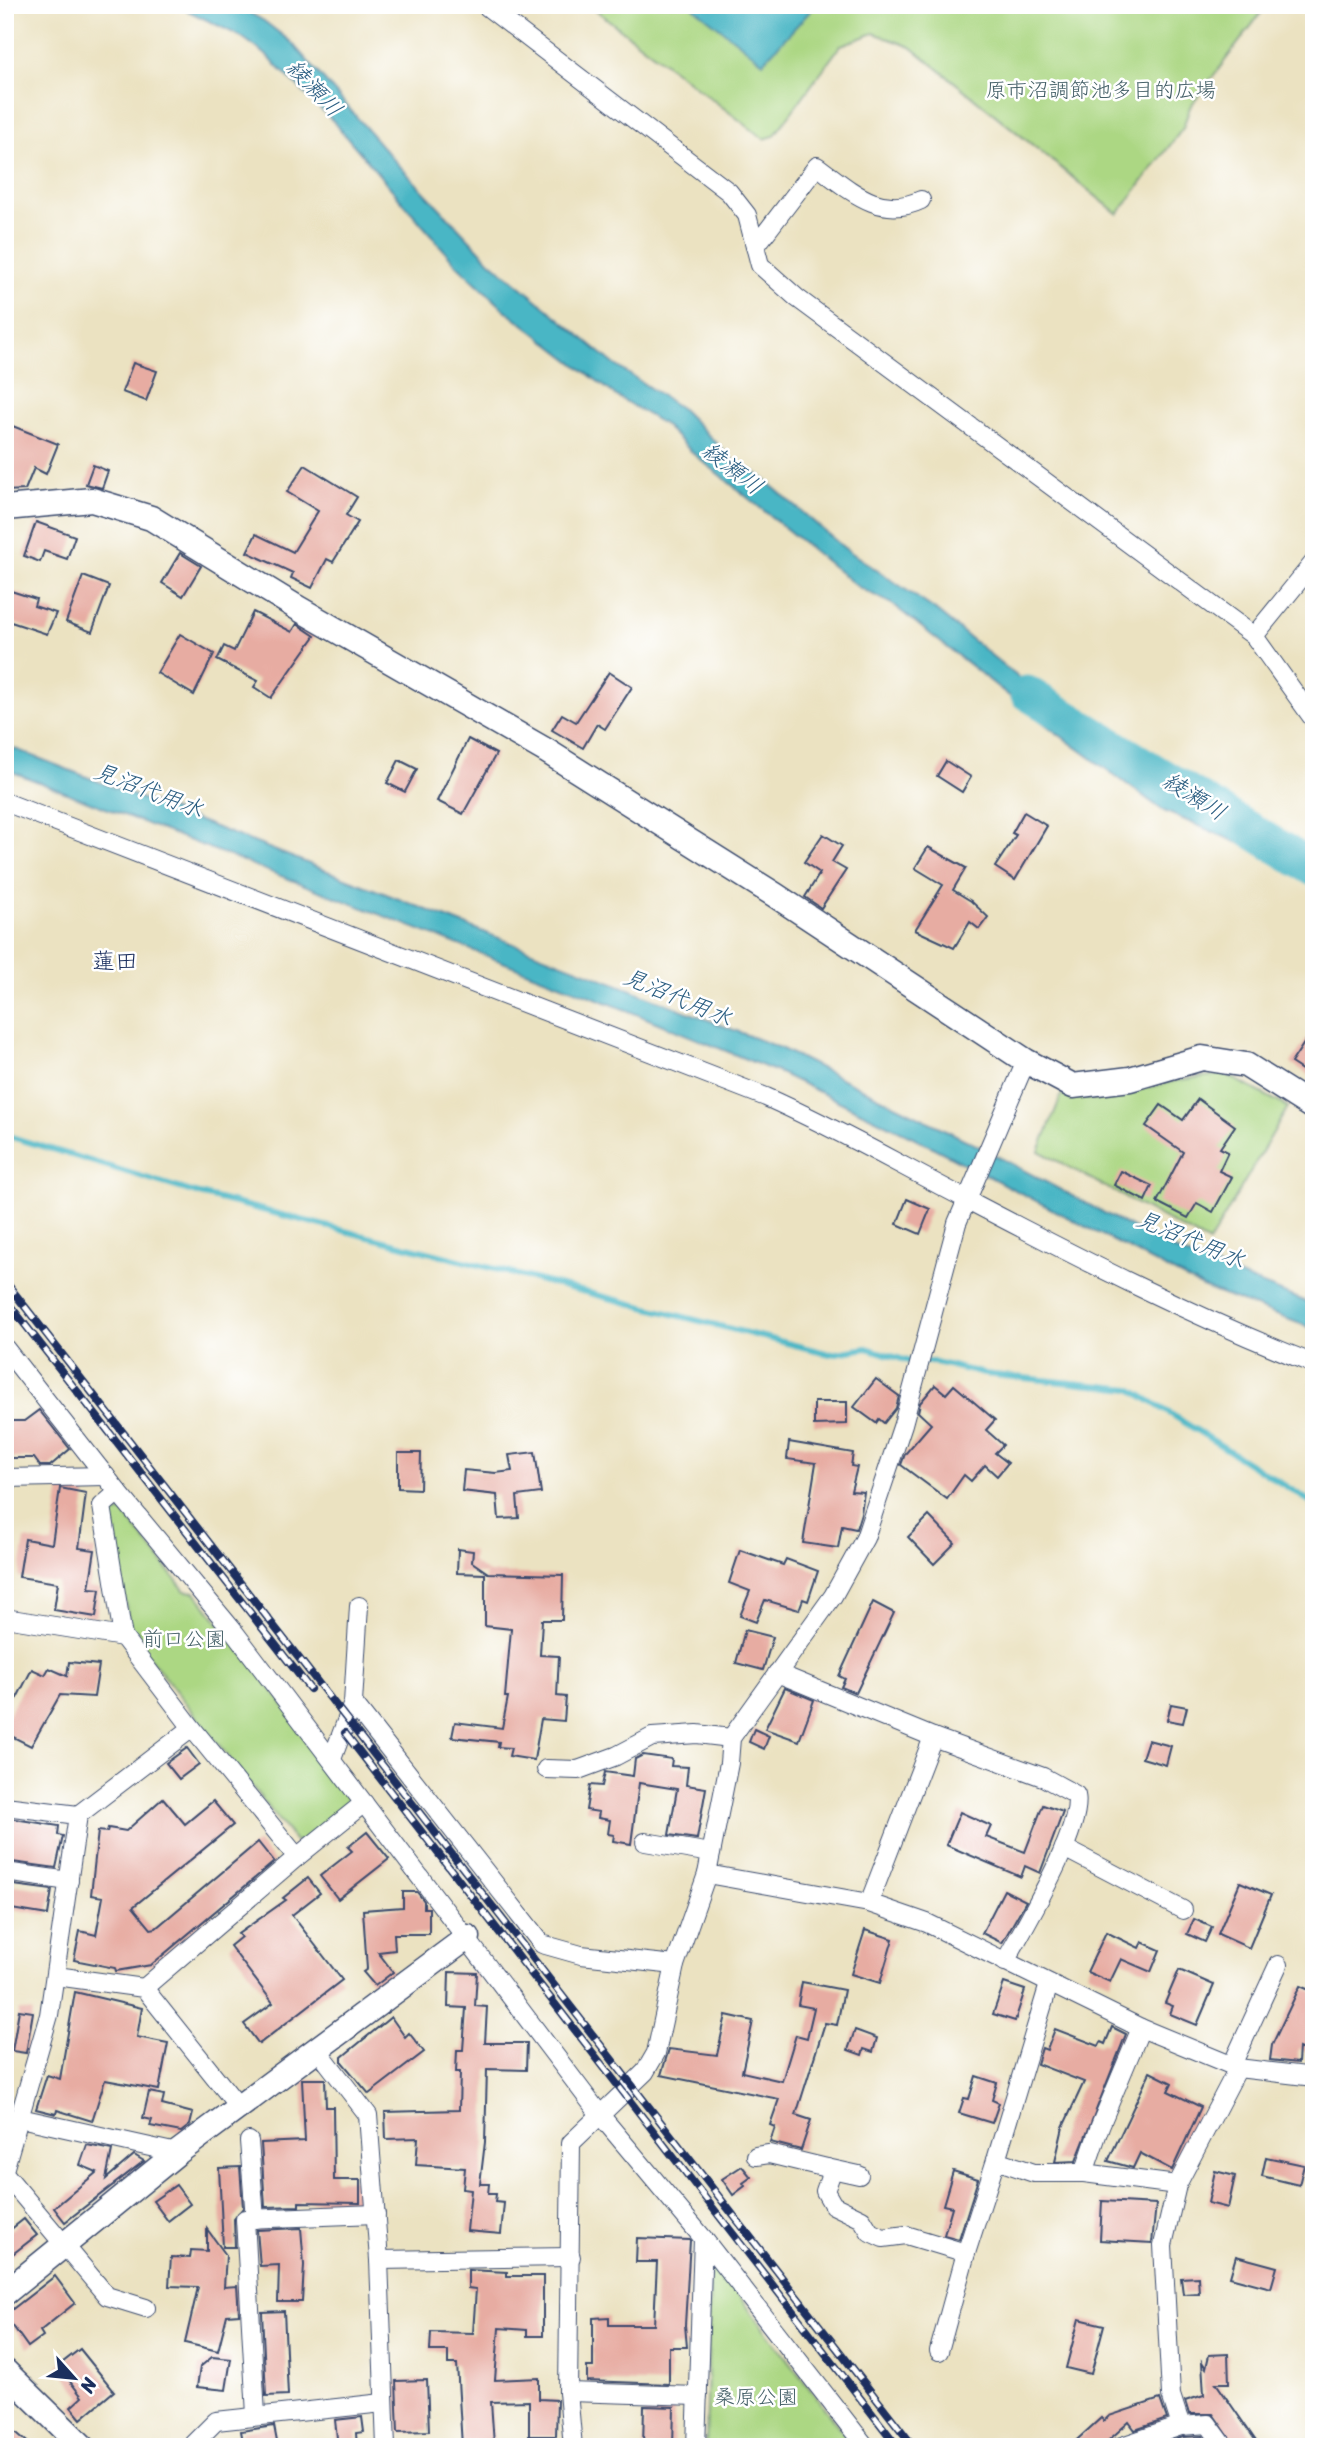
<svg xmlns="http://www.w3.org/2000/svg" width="1319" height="2452" viewBox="0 0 1319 2452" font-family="Sriracha,'Klee One',sans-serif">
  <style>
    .green { fill: #acd783; stroke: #648370; stroke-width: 2 }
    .water { fill: #49b6c5; stroke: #327292; stroke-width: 2 }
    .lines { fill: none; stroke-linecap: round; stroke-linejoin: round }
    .stream { stroke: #49b6c5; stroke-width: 6 }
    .river { stroke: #49b6c5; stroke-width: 35 }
    .building { fill: #e7aca2 }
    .street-casing { stroke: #3a4a6d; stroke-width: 20 }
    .secondary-casing { stroke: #3a4a6d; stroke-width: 27 }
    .street { stroke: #fff; stroke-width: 18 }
    .secondary { stroke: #fff; stroke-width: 24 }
    .rail-casing { stroke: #1b2f5e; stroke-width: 8 }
    .rail { stroke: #fff; stroke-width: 5; stroke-dasharray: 16; stroke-linecap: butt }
    .labels { text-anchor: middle; stroke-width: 5; stroke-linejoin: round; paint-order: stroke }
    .park-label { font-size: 21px; fill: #466169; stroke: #fff }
    .water-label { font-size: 23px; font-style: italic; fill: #2b5e82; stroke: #fff }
    .neighbourhood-label { font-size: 23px; fill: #1b2f5e; stroke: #fff }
  </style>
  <rect width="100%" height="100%" fill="#fff"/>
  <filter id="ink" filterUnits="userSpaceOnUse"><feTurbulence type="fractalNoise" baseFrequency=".0143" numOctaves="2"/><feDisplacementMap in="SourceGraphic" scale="14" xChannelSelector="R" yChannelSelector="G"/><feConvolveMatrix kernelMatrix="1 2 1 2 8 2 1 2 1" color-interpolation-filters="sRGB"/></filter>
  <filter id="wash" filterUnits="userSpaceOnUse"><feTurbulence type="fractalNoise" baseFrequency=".00686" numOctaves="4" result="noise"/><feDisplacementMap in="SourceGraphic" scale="28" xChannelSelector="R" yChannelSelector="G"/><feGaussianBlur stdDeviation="1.57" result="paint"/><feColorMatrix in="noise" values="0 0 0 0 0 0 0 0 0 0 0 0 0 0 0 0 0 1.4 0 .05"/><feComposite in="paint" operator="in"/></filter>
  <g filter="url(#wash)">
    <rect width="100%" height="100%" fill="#ebe2c1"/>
    <g class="green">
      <path d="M589,5h678l-77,102 -7,21 -65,86 -207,-167 -37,-14 -33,12 -67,91 -10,3z"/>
      <path d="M1225,1074l63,33 -79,136 -170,-92 23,-57 33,6 84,-20z"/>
      <path d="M122,1511l63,80 10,1 156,199 -3,16 -40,35 -13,-1 -165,-208 -18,-118z"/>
      <path d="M718,2268l136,179h-148l4,-176z"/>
    </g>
    <g class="water">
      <path d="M176,5h60l28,16 27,21 103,118 96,101 124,103 69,46 54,54 22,11 84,72 91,62 159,129 49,31 115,57 57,35v21l-56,-31 -94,-40 -110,-80 -162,-127 -34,-17 -163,-132 -32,-31 -45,-27 -114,-88 -48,-45 -122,-142 -69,-68 -23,-17z"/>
      <path d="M695,5h121l-53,57 -70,-55z"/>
      <path d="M5,745l775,303 200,99 194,103 140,55v24l-112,-42 -289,-150 -131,-63 -153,-63 -624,-242z"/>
    </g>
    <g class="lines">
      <path class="stream" d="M5,1135l194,59 631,160 37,-6 44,14h24l49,12 147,15 183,115"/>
      <path class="river" d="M1027,693l287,176"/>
    </g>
    <g id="blocks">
      <g class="building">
        <path d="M133,363l24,8 -11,30 -24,-9z"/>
        <path d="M5,423l53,21 -12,30 -12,-6 -9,22 -20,1z"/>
        <path d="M93,465l15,6 -6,17 -16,-4z"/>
        <path d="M305,465l52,32 -11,18 12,7 -25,40 -6,-3 -15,29 -21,-10 2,-5 -46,-21 9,-18 37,18 25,-41 -31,-19z"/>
        <path d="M36,522l39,14 -8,23 -23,-8 -4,11 -16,-6z"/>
        <path d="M180,553l21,13 -18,30 -21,-13z"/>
        <path d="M83,576l26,10 -17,46 -26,-10z"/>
        <path d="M11,591l25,8 -2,7 22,7 -9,21 -42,-14z"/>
        <path d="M253,612l39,20 5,-8 18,12 -44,62 -17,-11 4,-6 -41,-21 7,-14 10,5z"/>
        <path d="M180,634l34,20 -20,41 -37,-22z"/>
        <path d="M609,672l23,15 -27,42 -8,-5 -14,24 -31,-18 10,-16 14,8z"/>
        <path d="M468,739l28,15 -33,60 -26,-13z"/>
        <path d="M399,760l18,9 -12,23 -18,-9z"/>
        <path d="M946,761l25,16 -9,15 -25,-16z"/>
        <path d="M1024,812l23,14 -32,54 -20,-13 21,-32 -4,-2z"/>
        <path d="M823,834l19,12 -10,16 14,8 -25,38 -16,-11 15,-24 -16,-11z"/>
        <path d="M928,847l38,21 -13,22 18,11 17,16 -9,12 -9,-7 -16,26 -39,-18 28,-45 -28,-17z"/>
        <path d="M1314,1028v50l-23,-15z"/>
        <path d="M1198,1099l37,27 -15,22 8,4 -9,19 13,6 -19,35 -16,-9 -9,15 -31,-16 26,-50 -37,-26 15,-21 22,15z"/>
        <path d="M1121,1171l31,15 -7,15 -31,-16z"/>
        <path d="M907,1199l23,10 -10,25 -23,-10z"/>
        <path d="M876,1379l23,17 -3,12 -12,15 -5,-4 -3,4 -22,-16z"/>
        <path d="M935,1385l11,9 8,-9 41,35 -9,10 17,15 -8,8 13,10 -11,13 -12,-11 -14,16 -7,-6 -17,24 -46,-34 4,-11 26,-30 -13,-12 2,-9z"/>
        <path d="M814,1402h33v22l-33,1z"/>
        <path d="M39,1410l31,39 -20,17h-10l-6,-8h-29v-37h19z"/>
        <path d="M789,1442l64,11 -2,13 6,1 -6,24 13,1 -3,21 -5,16 -14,-3 -4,22 -35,-5 13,-80 -29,-4z"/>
        <path d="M535,1452l6,41 -24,3 2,22 -20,1 -2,-24 -35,-4 2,-21 32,3 16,-2 -3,-16z"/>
        <path d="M398,1453h23l-1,36 -22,-1z"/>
        <path d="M60,1488l26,5 -7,55 16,2 -6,38 11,1 -4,28 -42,-7 4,-27 -39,-6 6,-38 27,5z"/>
        <path d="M929,1516l26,27 -21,21 -26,-27z"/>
        <path d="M458,1549l15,2 -1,11 16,11 75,2 -1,45h-20l-2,35 19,1 -2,40 9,1 -2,24 -23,-2 -7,41 -25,-4 2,-8 -13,-1 1,-5 -47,-5 3,-15 47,6 6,-31h-3l6,-68 -26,-3v-52l-28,-1z"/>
        <path d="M740,1550l43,15 3,-6 32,12 -10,30 -5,-2 -4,11 -34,-10 -9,22 -16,-6 10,-25 -21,-8z"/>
        <path d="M873,1602l21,11 -38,80 -15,-6 4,-8 -6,-3z"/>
        <path d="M745,1630l28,7 -10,33 -27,-7z"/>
        <path d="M69,1662l30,3 -5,32 -34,-2 -29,51 -26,-13v-12l27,-52 13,6 4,-7 18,8z"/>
        <path d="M785,1688l29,12 -15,41 -34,-12z"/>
        <path d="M1171,1704l16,3 -4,16 -16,-3z"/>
        <path d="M754,1729l15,7 -5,13 -15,-7z"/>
        <path d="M1148,1740l23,6 -5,19 -24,-7z"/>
        <path d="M187,1748l12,16 -20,15 -13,-16z"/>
        <path d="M643,1755l29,4 -1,7 17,1 -2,18 20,3 -9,51 -28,-4 8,-46 -38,-6 -8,61 -18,-3 1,-6 -6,-1 2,-14 -12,-2 1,-6 -13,-2 4,-25 12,1 3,-14 28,4 2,-17z"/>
        <path d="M163,1798l22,26 28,-23 20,24 -100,82 18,22 5,-1 102,-86 16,20 -123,103 -35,6 -1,-3 -41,-8 6,-29 16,4 7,-38 -12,-2 7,-64 9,1 1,-4 18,3z"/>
        <path d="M1043,1805l20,7 -23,61 -15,-7 -4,11 -75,-32 14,-33 31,14 -5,11 39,15z"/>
        <path d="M8,1818l51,8 -1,9 5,1 -7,32 -51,-7z"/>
        <path d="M367,1832l22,27 -51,40 -18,-23 32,-25 -4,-4z"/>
        <path d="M308,1878l12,15 -28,22 50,65 -83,64 -15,-20 29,-21 -43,-57 11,-9 -3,-3 48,-34 -3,-2z"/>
        <path d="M1240,1882l31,13 -22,53 -31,-14z"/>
        <path d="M6,1884l46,6 -4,25 -43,-7z"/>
        <path d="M1004,1890l22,11 -24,42 -20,-10z"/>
        <path d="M403,1892h14l7,9v7h5v26h-35l1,16 -17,2 15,20 -18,14 -12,-14 4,-3 -4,-59 40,-3z"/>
        <path d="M1194,1919l18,8 -7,15 -18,-8z"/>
        <path d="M865,1930l28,9 -13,44 -29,-9z"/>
        <path d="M1106,1932l33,16 3,-6 18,8 -9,22 -30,-13 -11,23 -23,-10z"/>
        <path d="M1179,1970l35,15 -17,40 -27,-11 3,-8 -8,-3z"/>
        <path d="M449,1972l28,1 -2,33 12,1 -2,36h42l-1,27 -39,-1 -2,73 -5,42h9l-1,10h8l-1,8 9,1 -3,31 -34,-3 4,-41 -8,-1 2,-21 -49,-3 2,-27 -32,1 -1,-27 74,-2 1,-38h-4l1,-22h6l3,-42 -18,-1z"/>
        <path d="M802,1982l42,8 -7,35 -12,-2 -29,92 15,5 -10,30 -31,-8 5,-15 -5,-2 9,-26 -118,-24 8,-26 48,6 9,-40 27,6 -11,51 40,9 14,-46 11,3 7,-30 -16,-3z"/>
        <path d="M1004,1983l21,7 -10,31 -22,-7z"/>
        <path d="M1300,1986l14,6v63l-15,-7 -1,15 -28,-3 2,-15z"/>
        <path d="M75,1992l67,16 -5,29 31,6 -9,47 -54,-10 -13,41 -35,-11 -1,4 -20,-5 11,-34 13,4z"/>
        <path d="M19,2010l14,2 -7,41 -14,-2z"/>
        <path d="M391,2017l14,20 4,-4 15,19 -55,42 -27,-32v-5z"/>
        <path d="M1112,2027l14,7 -50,127 -21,1 8,-35 21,-45 -47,-18 5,-16 5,2 8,-21 44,17 2,-4 4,2z"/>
        <path d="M855,2030l22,8 -4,14 -9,-3 -2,6 -14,-5z"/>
        <path d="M1150,2072l22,11 -4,8 33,16 -29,63 -32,-17 -7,15 -25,-7z"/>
        <path d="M976,2076l21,7 -5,17 7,3 -7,20 -33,-10 5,-15 5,1z"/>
        <path d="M302,2079h23l1,28h7l1,73h26v23l-61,-1v4l-34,1 -4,-64 44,-2z"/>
        <path d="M149,2092l15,3 -2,10 31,8 -3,12 -9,7 -31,-6 2,-6 -9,-2z"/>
        <path d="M87,2145l25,5 -6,29 28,-24 10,6 -79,61 -11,-14 43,-36 -17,-7z"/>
        <path d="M1266,2157l38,8 -5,20 -37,-9z"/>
        <path d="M742,2166l9,11 -8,6 2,3 -12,9 -11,-16z"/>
        <path d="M240,2167l3,41 -9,11 1,28h-12l-4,-79z"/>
        <path d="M953,2171l25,8 -19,60 -15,-4 8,-28 -9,-2z"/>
        <path d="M1215,2171l20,5 -7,32 -20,-5z"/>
        <path d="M176,2185l14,19 -22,17 -15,-20z"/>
        <path d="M1102,2201l54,3 -4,39 -52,-3z"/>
        <path d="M24,2219l13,16 -32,25v-26z"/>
        <path d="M301,2228l3,37 -2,37h-24l1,-37 -19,1 -3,-36z"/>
        <path d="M207,2229l19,26 -2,32 13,-1 2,28 -12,1 -9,36 -33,-8 13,-56 -29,-1 2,-29 19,1 1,-8 16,1z"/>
        <path d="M637,2238l53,2 -5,85 2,22h-18v37l-82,-3v-14h6v-49l16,-1v8h45l3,-63h-21z"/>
        <path d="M1236,2256l41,11 -6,21 -41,-11z"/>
        <path d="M468,2270l39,2v4h36v60h-16v-6l-28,-2 -4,52 44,-2v21l18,1 -1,36h-27v-35l-38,1 3,42 -32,2 -5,-82h-9v-13h-18l1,-19 42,1 3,-44 -8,-1z"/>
        <path d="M55,2276l20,27 -35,28 3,5 -15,11 -23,-32z"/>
        <path d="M1198,2277l1,16 -16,1 -2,-16z"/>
        <path d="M284,2311l4,84 -22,1 -4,-84z"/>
        <path d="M1079,2319l25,6 -13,49 -25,-6z"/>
        <path d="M80,2349l34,42 -33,28 -10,-12 11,-10 -24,-31z"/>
        <path d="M1228,2354l1,29h-13l44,64h-24l-23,-33h-24l-4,-13 19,-6 -2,-33 4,6 3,-13z"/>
        <path d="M212,2357l19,2 -5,31 -29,-3 3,-20z"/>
        <path d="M427,2380l2,51 -31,1 -2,-51z"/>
        <path d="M1160,2399l7,20 -32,11 -6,-8 -28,25h-32l32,-29 3,3 5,-5z"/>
        <path d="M644,2406l30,1 -1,40h-30z"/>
        <path d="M362,2417l2,15 -8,1 1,14h-19l-3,-27z"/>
        <path d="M5,2423l28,24h-28z"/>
        <path d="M274,2426l4,21h-34l-3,-16z"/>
        <path d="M1203,2436l6,11h-54l28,-10z"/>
      </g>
    </g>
  </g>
  <g filter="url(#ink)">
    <use href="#blocks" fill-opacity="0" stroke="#3a4a6d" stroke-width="2"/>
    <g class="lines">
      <g class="street-casing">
        <g id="street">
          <path d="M485,5l244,187 18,23 13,50 37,33 457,338 60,84"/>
          <path d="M755,247l62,-81c32,23 62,54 104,34"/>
          <path d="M1254,636l60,-74"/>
          <path d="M5,802l761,295c68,30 132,67 198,101 114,60 230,119 350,166"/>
          <path d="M5,1348l113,144 117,141 366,483 102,122 163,209"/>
          <path d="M5,1478l101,-2"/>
          <path d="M118,1492l-16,14 21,131 69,91 105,129 67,-54"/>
          <path d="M5,1618l118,19"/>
          <path d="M777,1673l156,64 110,40 33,18c8,33 -53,133 -71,167"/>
          <path d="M353,1703l189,241 39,11 94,10"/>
          <path d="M332,1759l21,-56 6,-97"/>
          <path d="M546,1769l32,1 38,-14 36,-19 45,-3 34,4"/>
          <path d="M5,1806l73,9 114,-87"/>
          <path d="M645,1842l66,11"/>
          <path d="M1064,1848l119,62"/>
          <path d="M5,1872l64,9"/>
          <path d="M707,1874l162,29 58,20 214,105 97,40 76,9"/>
          <path d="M869,1903l64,-166"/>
          <path d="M56,1976l88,12 94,118"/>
          <path d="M1049,1984l-53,176 38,13h50l93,12"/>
          <path d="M144,1988l153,-131"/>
          <path d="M317,2049l51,66 11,145 7,187"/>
          <path d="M1232,2065l46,-100"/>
          <path d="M20,2118l157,35"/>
          <path d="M249,2141l6,78"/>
          <path d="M756,2156l13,-2 58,14 3,9 -5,14 8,14 29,14 8,13 13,6 23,-3 60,18"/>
          <path d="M5,2167l44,-152 29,-200"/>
          <path d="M827,2168l32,7"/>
          <path d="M1084,2173l16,-47 41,-98"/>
          <path d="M5,2174l102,122 39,12"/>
          <path d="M379,2260l192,-3"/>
          <path d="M939,2351l27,-98 30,-93"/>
          <path d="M568,2392l130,4"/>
          <path d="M256,2415l-11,-196 131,-5"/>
          <path d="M190,2447l26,-26 167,-18"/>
          <path d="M573,2447l-5,-55 3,-249 74,-71 11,-19 19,-88 32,-91 22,-111 2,-25 102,-142 32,-58 38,-114 54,-201 69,-162"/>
          <path d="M696,2447l7,-209"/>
          <path d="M1119,2447l62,-21"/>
          <path d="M1225,2447l-17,-23 -27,2 -10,-31 -8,-150 14,-60 61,-117"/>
        </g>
      </g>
      <g class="secondary-casing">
        <g id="secondary">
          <path d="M5,508l87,-8 59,18 145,89 249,143 230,145 251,166 47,25 57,-7 72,-21 44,7 68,43"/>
          <path d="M5,2293l172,-140 291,-216"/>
          <path d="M5,2371l78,76"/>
        </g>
      </g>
      <use href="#street" class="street"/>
      <use href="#secondary" class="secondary"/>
      <g class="rail-casing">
        <g id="rail">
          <path d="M5,1281l909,1166"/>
          <path d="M5,1299l305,390"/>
          <path d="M345,1733l553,714"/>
        </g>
      </g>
      <use href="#rail" class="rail"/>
    </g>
  </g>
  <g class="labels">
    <g class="park-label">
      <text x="1101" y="97">原市沼調節池多目的広場</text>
      <text x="184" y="1646">前口公園</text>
      <text x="756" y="2404">桑原公園</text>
    </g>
    <g class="water-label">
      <text transform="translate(315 88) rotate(47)" y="8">綾瀬川</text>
      <text transform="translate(733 468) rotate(38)" y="8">綾瀬川</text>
      <text transform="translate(149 790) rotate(21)" y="8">見沼代用水</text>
      <text transform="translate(1195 796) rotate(32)" y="8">綾瀬川</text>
      <text transform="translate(678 997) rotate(23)" y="8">見沼代用水</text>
      <text transform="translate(1191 1239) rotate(23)" y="8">見沼代用水</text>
    </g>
    <g class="neighbourhood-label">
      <text x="115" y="969">蓮田</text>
    </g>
  </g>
  <rect width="1319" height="2452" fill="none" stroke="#fff" stroke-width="28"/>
  <g transform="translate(74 2378) rotate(117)" stroke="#ffffff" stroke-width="5" paint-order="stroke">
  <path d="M0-5L12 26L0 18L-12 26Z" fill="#1b2f5e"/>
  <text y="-10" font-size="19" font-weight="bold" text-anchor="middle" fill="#1b2f5e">N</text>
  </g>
</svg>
